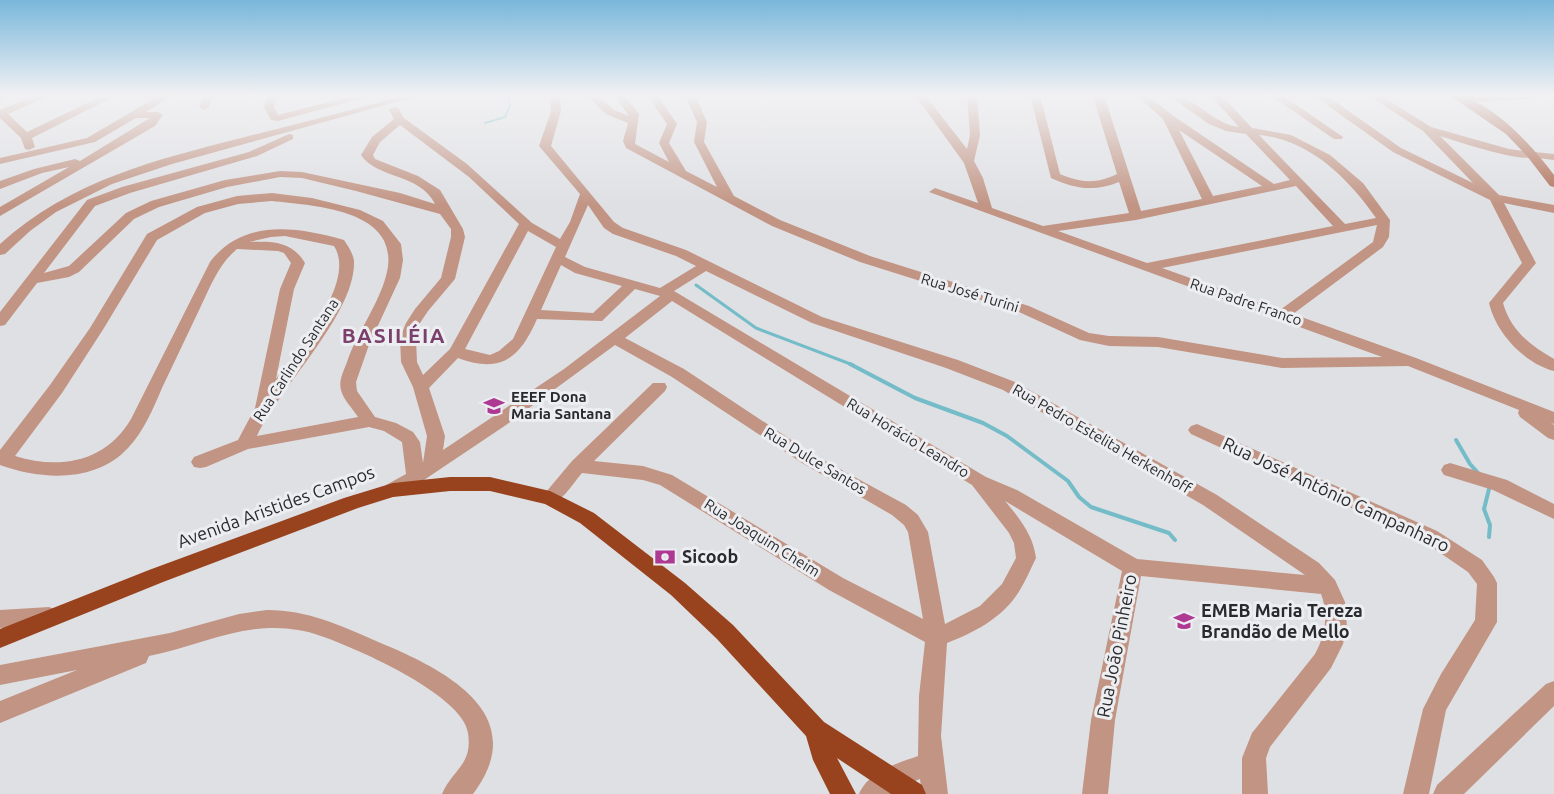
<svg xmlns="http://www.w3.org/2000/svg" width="1554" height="794" viewBox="0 0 1554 794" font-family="Ubuntu,sans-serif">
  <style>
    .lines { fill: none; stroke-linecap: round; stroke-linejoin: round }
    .stream-far2 { stroke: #74bcc8; stroke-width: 2 }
    .stream-far1 { stroke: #74bcc8; stroke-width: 3 }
    .stream { stroke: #74bcc8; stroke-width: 4 }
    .minor { fill: #c19483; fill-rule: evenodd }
    .tertiary { fill: #c19483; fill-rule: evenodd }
    .secondary { fill: #ae6d55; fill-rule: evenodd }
    .trunk { fill: #98431d; fill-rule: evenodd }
    .labels { text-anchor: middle; stroke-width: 6; stroke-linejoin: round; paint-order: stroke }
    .street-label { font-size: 15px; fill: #2a2a2c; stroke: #edeef2 }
    .poi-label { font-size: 15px; font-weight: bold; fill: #2a2a2c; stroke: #edeef2; text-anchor: start }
    .near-street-label { font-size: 18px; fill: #2a2a2c; stroke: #edeef2 }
    .near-poi-label { font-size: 18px; font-weight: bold; fill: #2a2a2c; stroke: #edeef2; text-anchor: start }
    .district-label { font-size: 21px; font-weight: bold; letter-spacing: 1.5px; fill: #7a3f6b; stroke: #edeef2 }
  </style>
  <rect width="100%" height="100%" fill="#dfe0e4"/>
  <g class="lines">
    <path class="stream-far2" d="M485,123l20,-6 5,-11 -3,-11"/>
    <path class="stream-far1" d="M696,285l60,43 97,37"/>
    <g class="stream">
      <path d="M850,364l65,34 68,25 24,13 61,45 11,16 12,10 78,26 6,7"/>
      <path d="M1456,440l14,24 9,10"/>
      <path d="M1489,489l-5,20 6,16 -1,12"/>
    </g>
    <g class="minor">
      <path d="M37,95h14l-43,19 19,18 77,-37h13l-85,43 3,9 -6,3 -4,-1 -4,-11 -21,-20v-8z"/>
      <path d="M160,95h13l-27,17h12l5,3 -8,11 -155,90v-9l69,-40 -27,6 -42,16v-8l34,-12 41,-10 5,2 70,-43h-14l-41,24 -95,22v-6l87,-20z"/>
      <path d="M203,95h10l-4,12 -5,3 -5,-3z"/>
      <path d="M268,95h10l-4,12 4,8 78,-20h18l-96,26 -7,-1 -7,-13z"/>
      <path d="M405,95h17l-250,69 -60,20 -56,28 -26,19 -25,23 -5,1v-11c71,-64 155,-84 245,-107 53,-13 107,-27 160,-42z"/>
      <path d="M550,95h10l1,16 -10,35 63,76 9,6 63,22 136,67 136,43 57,22 202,113 102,68 16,17 10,22 2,26 -4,16 -12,24 -61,79 -4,11 2,36h-26v-36l10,-25 63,-79c10,-18 14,-40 6,-60l-180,-18 -26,144 -7,74h-26l9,-74 31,-149 -117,-70c15,18 28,34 31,57 -6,12 -12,27 -20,38 -16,23 -43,37 -69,47l-6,93 7,58h-26l-2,-15 -20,8 -8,7h-33c10,-23 37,-30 59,-38l1,-60 6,-54 -96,-52 -169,-105 -17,-5 -61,-7c-10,11 -22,35 -39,30l-2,-5 31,-37 81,-78h12l2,4 -2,4 -71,70 49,5 29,9 171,103 80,41 -15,-87 -4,-7 -12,-10 -90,-52 -130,-86 -57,-32 -109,80 -85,57 -28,15 -7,-2 -2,-5 2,-5 20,-11 -4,-32 -18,-11 -15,-4 -121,22 -42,18 -6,1 -6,-1 -3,-5 3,-5 44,-17 17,-32 25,-119 11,-26 -7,-10 -6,-2 -41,-2c-18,15 -26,36 -36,57 -13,27 -26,55 -39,82 -9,21 -18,43 -34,60 -32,35 -87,32 -128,17v-15l50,-65 40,-57 57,-94 50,-27 40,-11 35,-3 40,5 48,12 23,11 18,23 2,16 -3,18 -31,67 -13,37 1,9 18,26 21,6 17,9 7,10 3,21 4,-27 -14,-49 -12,-25 -1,-24 6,-15 9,-14 26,-31 10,-41v-8l-11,-15 -84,-23 -54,-13 -22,-1 -53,10 -68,20 -25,12 -55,53 -10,5 -32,6 -32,42 -5,1v-14l87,-112 35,-13 127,-35 40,-18 4,1v4l-36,17 -127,37 -35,13 -51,67 25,-7 57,-53 25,-12 74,-21 55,-9 22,1 98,21 35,11c-15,-31 -58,-25 -74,-49l11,-18 22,-18 -5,-9 5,-3 4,1 6,10 63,46 65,59 28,16 10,-17 10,-28 -41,-48 12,-35zM400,125l69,52 50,47 -69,125 -27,26 -6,-13 -1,-24 4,-15 8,-12 27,-32 10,-42 -2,-8 -23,-39 -22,-14 -43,-17 -2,-4 7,-13zM272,201c45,5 132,9 114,75 -7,27 -28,56 -38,83 -3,10 -10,21 -7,31 2,9 12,19 17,27l-101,19c23,-50 99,-122 97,-175 -1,-8 -6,-15 -10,-21 -47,-13 -101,-22 -134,22l-79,157c-25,43 -71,51 -116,37l47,-63 42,-65 53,-88 48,-27 33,-9zM588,205l16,23 9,6 63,22 20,10 -36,22 -75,-21 -20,-10zM528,231l28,16 -43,92 -14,12 -9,4 -25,-6zM285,236l49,10c23,36 -36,104 -58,133l18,-90 11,-26c-13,-22 -33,-22 -56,-21l22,-5zM561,265l14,8 47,13 -29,27 -52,-3zM706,271l106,52 134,45 57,22 200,115 102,70 -168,-16 -120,-69 -31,-13 -312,-186zM635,289l25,7 -96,73 -121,81 2,-14 -16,-48 29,-30c43,16 62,0 79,-39l65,2zM672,301l300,184 37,48 5,10 2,15 -14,26 -22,22 -35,18 -17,-92 -10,-17 -12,-10 -92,-50 -130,-86 -59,-31z"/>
      <path d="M586,95h11l17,15 15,6 -15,-21h10l15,19 -4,30 34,18 -10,-19 8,-19 -20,-29h10l20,29 -8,19 17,28 31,16 -23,-45 3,-20 -12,-27h10l12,27 -3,20 30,54 46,24 90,36 159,50 60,27 20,3 49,1 124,21 100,-1 -453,-165 6,-4 43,15 -14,-40 -49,-68h10l42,54 3,-14 -3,-40h10l3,40 -6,26 9,17 9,30 51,18 86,-13 -10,-31c-24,10 -44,7 -68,-4l-21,-83h10l20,79c21,9 36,10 57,0l-24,-77 11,-2 37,116 61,-12 -39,-80 -27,-24h11l25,20 102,69 16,-4 -44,-46 -20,-3 -17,-7 -41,-29c27,0 44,29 71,32l-29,-32h11l31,33 39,7 39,20 33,28 27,37 -1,17 -6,10 -90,67 123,44 138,54v12l-3,-1 3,2v15l-6,-2 -28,-21 -2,-4 1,-3 -111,-44 -126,2 -124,-21 -49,-1 -29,-6 -61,-28 -159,-50 -88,-36 -146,-78 -3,-7 5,-18 -22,-9zM1179,130l83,56 -49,10zM1259,135c51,5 89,43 117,83l-31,6zM1296,186l37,40 -186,37 -89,-32 78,-11zM1377,225l-4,17 -93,68 -118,-42z"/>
      <path d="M1270,95h12l61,42 -1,2h-8z"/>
      <path d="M1313,95h13l75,53 72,35 -50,-52 -55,-36h12l51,32 78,22 29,4 2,2c-14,11 -82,-14 -100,-19l59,59 55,10v8l-50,-10 32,60 -33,40c8,28 27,42 51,56v12c-30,-8 -58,-38 -65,-68l33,-40 -32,-63 -97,-48z"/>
      <path d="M1197,424l240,107 45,29 12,17 3,6v39l-51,88 -17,84h-26l20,-85 18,-35 34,-54 2,-36 -9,-12 -45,-31 -232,-107 -3,-4 3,-4z"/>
      <path d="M1450,463l57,17 47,24v15l-61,-29 -49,-15 -3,-5 3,-5z"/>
      <path d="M49,607l8,3 3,6 -3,6 -8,3 -49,3v-18z"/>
      <path d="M267,610c40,0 73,15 109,31 63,26 159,71 97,153h-31c10,-24 31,-29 26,-61 -5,-39 -118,-88 -153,-99 -15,-5 -30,-6 -46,-6 -40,1 -80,20 -120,28l-3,7 -146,60v-22l77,-31 -77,15v-20l170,-32 69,-19z"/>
      <path d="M1554,681v25l-90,88h-31l4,-9 109,-101z"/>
    </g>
    <g class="tertiary">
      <path d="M1489,95h54l-5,3 -75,5 -5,-3 5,-3z"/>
      <path d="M1534,152l20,2v6l-24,-3 -2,-2z"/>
    </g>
    <g class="secondary">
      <path d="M0,95h15l-15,4z"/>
      <path d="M1449,95c39,0 83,51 105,80v12l-4,-1 -23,-30 -21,-22z"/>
    </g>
    <path class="trunk" d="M450,477h40l60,14 44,22 91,70 48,42 91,97 98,63 4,9h-35l-54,-36 19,36h-26l-17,-34 -7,-24 -89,-97 -46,-44 -91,-72 -35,-19 -55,-13h-40l-57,6 -35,11 -195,74 -163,66v-19l149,-59 195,-72 49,-15z"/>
  </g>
  <linearGradient id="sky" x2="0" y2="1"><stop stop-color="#79b7db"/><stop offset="0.46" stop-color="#f1f1f3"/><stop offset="1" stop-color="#f1f1f3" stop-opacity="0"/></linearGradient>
  <rect width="1554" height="206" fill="url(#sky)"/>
  <defs>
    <g id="school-bare" transform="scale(1.62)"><path d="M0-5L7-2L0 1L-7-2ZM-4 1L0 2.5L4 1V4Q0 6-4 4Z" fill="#ad3993" stroke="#edeef2" stroke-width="2.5" paint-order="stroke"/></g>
    <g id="bank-bare" transform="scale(1.62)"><path d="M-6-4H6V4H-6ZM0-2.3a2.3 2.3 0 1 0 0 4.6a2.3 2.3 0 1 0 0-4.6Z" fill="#ad3993" stroke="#edeef2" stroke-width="2.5" paint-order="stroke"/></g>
  </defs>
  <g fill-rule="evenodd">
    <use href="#school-bare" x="494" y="406"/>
    <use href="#bank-bare" x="665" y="557"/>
    <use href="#school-bare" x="1184" y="621"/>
  </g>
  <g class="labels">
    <g class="street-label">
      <text transform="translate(970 293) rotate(17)" y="5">Rua José Turini</text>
      <text transform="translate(1246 302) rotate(19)" y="5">Rua Padre Franco</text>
      <text transform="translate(296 360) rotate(-57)" y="5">Rua Carlindo Santana</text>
      <text transform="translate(908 438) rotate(31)" y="5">Rua Horácio Leandro</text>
      <text transform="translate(1102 439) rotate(30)" y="5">Rua Pedro Estelita Herkenhoff</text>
      <text transform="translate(815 461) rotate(31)" y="5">Rua Dulce Santos</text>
      <text transform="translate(762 538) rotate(32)" y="5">Rua Joaquim Cheim</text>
    </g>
    <g class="poi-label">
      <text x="511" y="402">EEEF Dona<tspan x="511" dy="17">Maria Santana</tspan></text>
    </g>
    <g class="near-street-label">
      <text transform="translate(1336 495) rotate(25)" y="6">Rua José Antônio Campanharo</text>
      <text transform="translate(276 507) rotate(-20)" y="6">Avenida Aristides Campos</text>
      <text transform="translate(1117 646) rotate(-79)" y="6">Rua João Pinheiro</text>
    </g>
    <g class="near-poi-label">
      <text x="682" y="563">Sicoob</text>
      <text x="1201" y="617">EMEB Maria Tereza<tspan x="1201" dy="21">Brandão de Mello</tspan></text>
    </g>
    <g class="district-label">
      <text x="394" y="343">BASILÉIA</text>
    </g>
  </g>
</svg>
